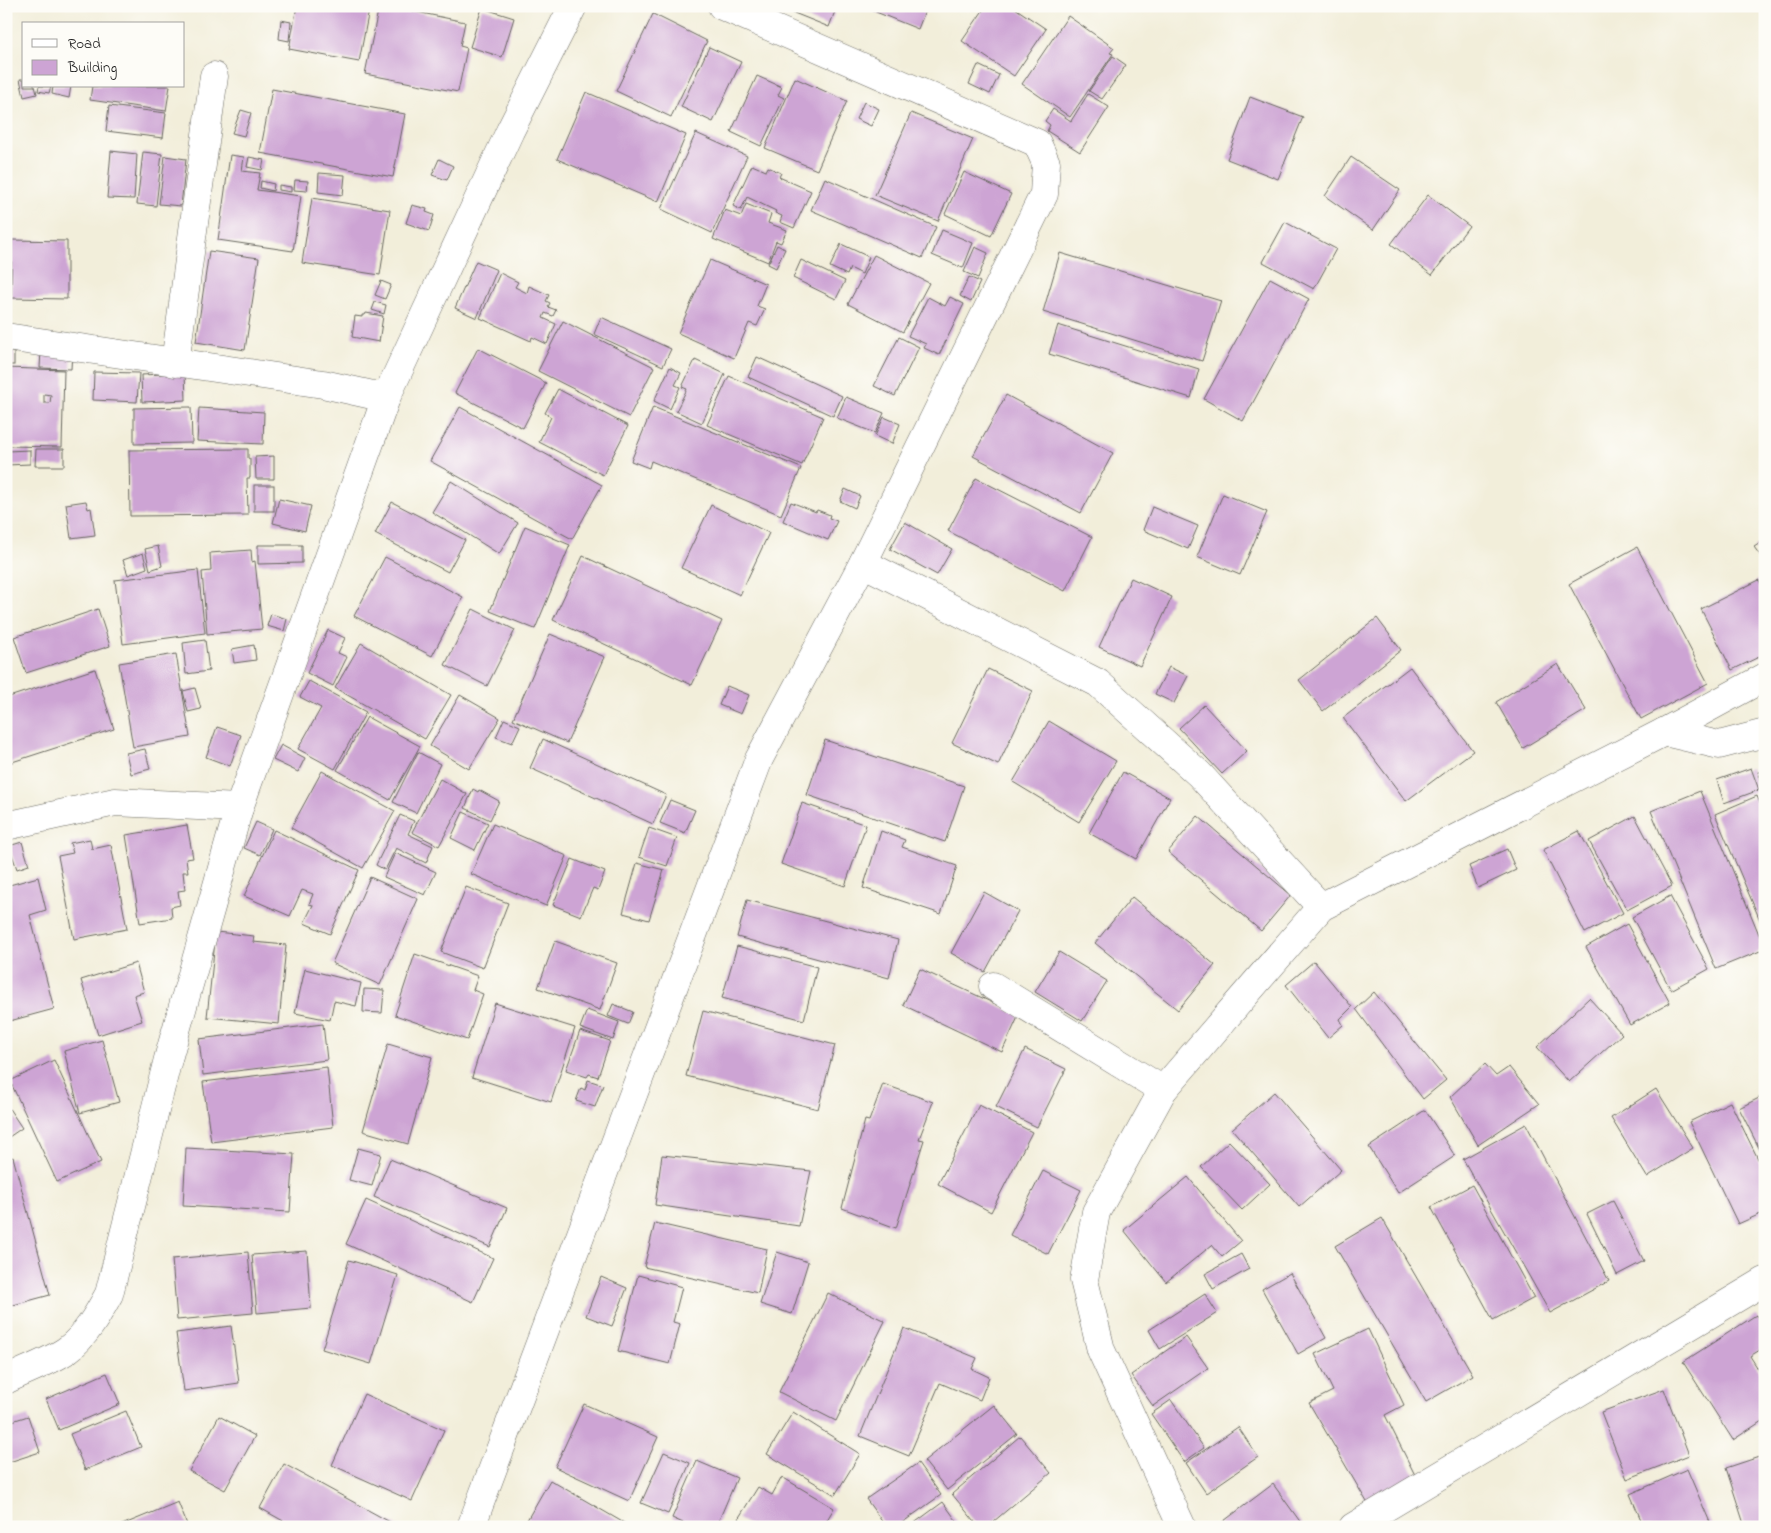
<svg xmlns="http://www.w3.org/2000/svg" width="1771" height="1533" viewBox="0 0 1771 1533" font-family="'Indie Flower',sans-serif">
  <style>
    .building { fill: #cda4d4; fill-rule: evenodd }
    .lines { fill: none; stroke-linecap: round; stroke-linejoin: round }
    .minor-casing { stroke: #67665e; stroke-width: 29 }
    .minor { stroke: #fff; stroke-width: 28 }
  </style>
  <rect width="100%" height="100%" fill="#fdfcf7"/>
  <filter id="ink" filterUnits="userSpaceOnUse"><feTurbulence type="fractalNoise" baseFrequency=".02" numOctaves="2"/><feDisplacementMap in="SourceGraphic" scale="10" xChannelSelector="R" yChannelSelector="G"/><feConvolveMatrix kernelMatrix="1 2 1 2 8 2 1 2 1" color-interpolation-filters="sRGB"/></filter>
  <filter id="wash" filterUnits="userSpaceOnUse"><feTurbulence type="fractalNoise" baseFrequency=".0096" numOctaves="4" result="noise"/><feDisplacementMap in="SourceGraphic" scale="20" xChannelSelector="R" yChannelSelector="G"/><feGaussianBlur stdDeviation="1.12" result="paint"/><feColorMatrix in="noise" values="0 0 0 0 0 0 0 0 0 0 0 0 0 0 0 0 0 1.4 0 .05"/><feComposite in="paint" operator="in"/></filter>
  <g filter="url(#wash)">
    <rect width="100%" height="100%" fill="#f2eeda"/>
    <g id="blocks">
      <g class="building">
        <path d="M297,6h50l22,4 -10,52 -70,-13z"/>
        <path d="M379,6h9l77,16 -5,24 7,2 -9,44 -93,-18z"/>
        <path d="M785,6h52l-8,21 -45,-18z"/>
        <path d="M861,6h66l-9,23z"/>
        <path d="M986,6h26l34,23 -32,47 -52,-35z"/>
        <path d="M482,8l32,10 -12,39 -32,-10z"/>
        <path d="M653,14l54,27 -36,76 -55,-26z"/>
        <path d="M1068,16l46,32 -4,5 3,1 -43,63 -48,-33z"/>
        <path d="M281,20l10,2 -2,19 -10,-2z"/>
        <path d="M709,47l32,15 -28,60 -32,-15z"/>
        <path d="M1113,56l13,9 -24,34 -13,-8z"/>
        <path d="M978,65l21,10 -9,19 -21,-10z"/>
        <path d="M757,76l25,11 -4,8 6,3 -23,48 -30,-14z"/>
        <path d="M795,78l52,23 -30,69 -52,-22z"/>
        <path d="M20,79h4v7h11l2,8 -13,3z"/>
        <path d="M39,86h12l-2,7 -11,-2z"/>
        <path d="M53,86h18l-2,12 -17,-4z"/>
        <path d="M92,86h78l-4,25 -76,-11z"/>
        <path d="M272,89l133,25 -12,63 -133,-24z"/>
        <path d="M586,92l100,43 -28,67 -101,-43z"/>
        <path d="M1088,94l21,13 -29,45 -33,-21 3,-6 -5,-4 8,-12 18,12z"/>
        <path d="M1250,97l53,20 -25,62 -51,-20z"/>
        <path d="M864,102l15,7 -8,17 -15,-7z"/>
        <path d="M109,106l57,7 -3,25 -57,-7z"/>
        <path d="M241,110l10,3 -7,23 -12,-3z"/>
        <path d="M911,113l62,26 -35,82 -63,-26z"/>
        <path d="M696,133l51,23 -35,77 -51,-24z"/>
        <path d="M111,151l26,3 -3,45 -27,-1z"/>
        <path d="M143,152l19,2 -6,52 -19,-2z"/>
        <path d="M230,155l14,2 -2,14 18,2 -3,17 44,6 -8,55 -75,-11z"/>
        <path d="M165,156l21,3 -5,47 -22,-2z"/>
        <path d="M249,157l15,3 -2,10 -15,-3z"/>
        <path d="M1351,157l49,33 -27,40 -48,-34z"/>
        <path d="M439,159l14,7 -6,14 -15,-5z"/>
        <path d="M752,165l14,6 2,-4 13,6 -2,4 32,14 -17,37 -14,-6 2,-6 -7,-3 1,-2 -29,-14 -6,13 -8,-4z"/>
        <path d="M964,172l47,22 -20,42 -46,-22z"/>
        <path d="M319,173l26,2 -2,20 -25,-3z"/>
        <path d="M825,178l111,49 -14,31 -111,-48z"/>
        <path d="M295,180l13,1 -1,10 -13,-1z"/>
        <path d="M261,181l13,3 -1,7 -13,-3z"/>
        <rect x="6" y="184" width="2" height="24"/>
        <path d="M279,185l12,2v5l-12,-2z"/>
        <path d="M1428,195l41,31 -37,49 -41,-31z"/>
        <path d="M312,198l78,12 -10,65 -78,-12z"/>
        <path d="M746,204l25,10 -3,9 19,7 -6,13 -5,-2 -8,21 -55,-23 12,-29 16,6z"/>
        <path d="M412,205l15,4 -1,3 8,3 -5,16 -23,-8z"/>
        <path d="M1285,222l51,27 -22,40 -51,-27z"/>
        <path d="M942,230l31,13 -10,25 -31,-13z"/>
        <path d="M12,240l55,1v58l-56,-1z"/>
        <path d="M841,244l28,13 -7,17 -12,-6 -3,7 -17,-8z"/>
        <path d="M777,245l8,4 -9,19 -8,-4z"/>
        <path d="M975,247l13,6 -10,25 -14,-6z"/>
        <path d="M209,251l50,7 -14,92 -49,-8z"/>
        <path d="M1060,253l161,48 -19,60 -159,-49z"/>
        <path d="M874,255l55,28 -26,49 -55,-28z"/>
        <path d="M710,260l56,24 -9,22 8,3 -8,17 -8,-3 -15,35 -56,-25z"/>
        <path d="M801,260l44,21 -9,18 -43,-21z"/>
        <path d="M476,261l21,9 -20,48 -22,-10z"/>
        <path d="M500,273l18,9 -3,5 12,6 2,-7 20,9 -3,6 4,2 -2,4 8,3 -3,6 -8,-3 -2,5 13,6 -9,20 -15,-7 -1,4 -51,-23z"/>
        <path d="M969,277l11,5 -9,20 -11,-6z"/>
        <path d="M1270,278l39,21 -66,122 -39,-22z"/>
        <path d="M381,281l10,4 -6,14 -10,-4z"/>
        <path d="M928,297l17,9 5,-9 14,7 -25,51 -15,-7 2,-4 -18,-8z"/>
        <path d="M375,302l11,3 -2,9 -12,-4z"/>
        <path d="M366,313l17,3 -4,26 -27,-5 3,-21 7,1v-2h3z"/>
        <path d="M601,317l70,32 -8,17 -69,-32z"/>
        <path d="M563,321l91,46 -25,50 -91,-46z"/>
        <path d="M1058,325l141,44 -8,29 -142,-44z"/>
        <path d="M899,337l20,10 -24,49 -21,-10z"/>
        <path d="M478,348l68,35 -23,45 -68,-35z"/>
        <path d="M41,350l31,1 -1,18 -31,-1z"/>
        <rect x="6" y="352" width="8" height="13"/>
        <path d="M757,357l85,39 -9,20 -85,-39z"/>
        <path d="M695,360l30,14 -23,49 -26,-12 11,-22 -5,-2z"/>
        <path d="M670,367l11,6 -6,12 5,2 -10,22 -16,-8z"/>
        <path d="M6,368l58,2 -2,77 -56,-1zM44,394l7,1 -1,8h-6z"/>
        <path d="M94,372l45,1 -2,29 -44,-2z"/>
        <path d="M185,373l1,27 -44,2 -1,-27z"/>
        <path d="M729,376l94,41 -21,48 -95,-40z"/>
        <path d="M558,389l70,37 -25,49 -64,-33 12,-25 -6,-4z"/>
        <path d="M1006,395l107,58 -32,60 -108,-57z"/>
        <path d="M846,397l38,16 -9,20 -38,-15z"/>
        <path d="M191,407l1,36 -58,1v-36z"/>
        <path d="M460,407l142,78 -30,54 -142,-78z"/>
        <path d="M653,407l148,61 -20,47 -130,-54 -2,7 -18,-7z"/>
        <path d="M199,408l65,4 -1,32 -66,-3z"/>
        <path d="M884,417l16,7 -8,20 -17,-8z"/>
        <path d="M36,449h28v17h-29z"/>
        <path d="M248,449v9l2,1v19h-3l1,37 -118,1 -1,-66z"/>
        <path d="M30,450v14l-23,1v-14z"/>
        <path d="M274,456v23h-18l-1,-22z"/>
        <path d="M976,478l116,59 -27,54 -117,-60z"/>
        <path d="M451,481l67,42 -19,31 -67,-42z"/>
        <rect x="254" y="485" width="20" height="26"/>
        <path d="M845,489l15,7 -5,12 -15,-7z"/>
        <path d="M1223,494l44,18 -27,63 -43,-18z"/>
        <path d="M279,499l32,7 -6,25 -32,-8z"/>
        <path d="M86,501l2,8 3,-1 4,27 -24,3 -5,-34z"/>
        <path d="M392,502l73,38 -17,32 -73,-38z"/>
        <path d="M791,502l25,10 1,-2 13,5 -1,3 8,3 -9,19 -45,-19z"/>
        <path d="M711,505l58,28 -29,62 -59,-27z"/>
        <path d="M1152,507l46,19 -10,23 -45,-19z"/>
        <path d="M905,522l47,27 -15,26 -47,-26z"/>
        <path d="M525,526l45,19 -35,84 -45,-18z"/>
        <path d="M1765,540v22l-11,-15z"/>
        <path d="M258,545h44v18l-44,1z"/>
        <path d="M158,546l4,20 -12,4 -5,-21z"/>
        <path d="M1637,547l71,136 -67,36 -72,-135z"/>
        <path d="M251,550l1,12 3,-1 7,68 -55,5 -5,-62 9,-1 -1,-18z"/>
        <path d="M143,553l4,15 -19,7 -5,-15z"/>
        <path d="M583,556l139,65 -30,64 -139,-65z"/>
        <path d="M385,557l78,40 -31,59 -78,-40z"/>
        <path d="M198,570l7,63 -82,11 -8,-64z"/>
        <path d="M1131,578l41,19 -32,69 -41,-19z"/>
        <path d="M1759,580l6,12v62l-33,16 -31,-61z"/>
        <path d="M98,609l12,37 -84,27 -12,-36z"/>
        <path d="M473,609l42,21 -28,56 -42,-21z"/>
        <path d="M271,614l16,5 -3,12 -17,-5z"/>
        <path d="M1377,618l24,32 -78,61 -24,-31z"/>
        <path d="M328,630l17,8 -7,15 9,4 -14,29 -26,-13z"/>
        <path d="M550,634l55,23 -38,86 -54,-24z"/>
        <path d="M205,640l4,31 -23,3 -3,-31z"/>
        <path d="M361,643l90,52 -26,44 -90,-51z"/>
        <path d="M254,645l2,15 -22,3 -2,-14z"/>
        <path d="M176,654l14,83 -57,10 -14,-84z"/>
        <path d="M1558,664l28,46 -63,38 -27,-46z"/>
        <path d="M1169,667l19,9 -14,27 -19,-9z"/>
        <path d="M1410,667l63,84 -67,50 -63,-83z"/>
        <path d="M95,669l19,60 -108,35v-66z"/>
        <path d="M988,669l45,22 -35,74 -46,-22z"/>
        <path d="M309,681l57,31 -31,57 -37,-20 23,-41 -21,-11z"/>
        <path d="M727,686l22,9 -8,19 -22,-9z"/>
        <path d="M195,688l6,21 -13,3 -5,-21z"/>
        <path d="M460,695l40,23 -31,51 -39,-23z"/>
        <path d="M1204,705l43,46 -25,23 -43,-46z"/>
        <path d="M367,717l53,29 -30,54 -53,-30z"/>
        <path d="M504,719l16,7 -8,17 -16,-6z"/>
        <path d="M1049,721l67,40 -37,61 -66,-40z"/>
        <path d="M217,727l24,8 -11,31 -24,-9z"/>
        <path d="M543,739l123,56 -13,29 -123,-56z"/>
        <path d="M825,740l139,46 -19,56 -138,-47z"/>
        <path d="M281,745l24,13 -7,14 -25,-12z"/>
        <path d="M145,749l5,20 -19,5 -5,-21z"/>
        <path d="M418,752l22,12 -24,49 -23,-11z"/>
        <path d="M1751,768l8,22 -35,13 -7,-23z"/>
        <path d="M1765,769v20l-7,-17z"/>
        <path d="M322,771l73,40 -32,57 -72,-40z"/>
        <path d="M1123,772l47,26 -34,61 -47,-26z"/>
        <path d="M440,779l27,15 -28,52 -27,-14z"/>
        <path d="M473,789l5,3 1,-2 20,11 -9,19 -25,-12z"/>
        <path d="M1700,791l65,158 -49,20 -65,-158z"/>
        <path d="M1757,796l8,19v117l-50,-118z"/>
        <path d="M670,800l25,10 -10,23 -25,-10z"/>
        <path d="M802,803l64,22 -21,61 -64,-22z"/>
        <path d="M463,812l25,11 -13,27 -24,-12z"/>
        <path d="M400,815l14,6 -6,13 25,12 -7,17 -30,-15 -11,22 -9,-5z"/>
        <path d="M1198,816l93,79 -30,36 -93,-79z"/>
        <path d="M1635,816l37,70 -45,24 -38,-69z"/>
        <path d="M256,822l16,7 -12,26 -16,-7z"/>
        <path d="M493,824l74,32 -21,50 -75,-32z"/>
        <path d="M187,825l6,33 -7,1 2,13h-5l2,18 -7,1 2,14 -9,2 1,11 -32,5 -14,-88z"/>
        <path d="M649,828l28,10 -10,28 -28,-9z"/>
        <path d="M274,830l85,40 -29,64 -26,-11 9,-18 -4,-1 4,-10 -11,-4 -12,26 -46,-20z"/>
        <path d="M881,831l24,9 -3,7 55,19 -16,48 -78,-26z"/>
        <path d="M1579,831l44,82 -38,20 -42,-83z"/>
        <path d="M90,839l2,10 19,-4 16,84 -53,10 -16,-83 15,-3 -3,-10z"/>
        <path d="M22,842l7,23 -12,4 -8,-23z"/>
        <path d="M1507,849l9,21 -38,18 -9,-22z"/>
        <path d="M395,853l41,19 -11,23 -41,-18z"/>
        <path d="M572,859l33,13 -7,18 -5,-2 -12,28 -28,-11z"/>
        <path d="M637,863l27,7 -15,50 -26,-7z"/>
        <path d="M38,877l8,33 -16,5 24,94 -48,13v-136z"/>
        <path d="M370,877l48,22 -38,86 -48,-22z"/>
        <path d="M466,887l42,16 -25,65 -42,-16z"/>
        <path d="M984,892l34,19 -33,61 -34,-19z"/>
        <path d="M1670,896l39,73 -38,21 -39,-73z"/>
        <path d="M1132,897l83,68 -37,45 -83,-67z"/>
        <path d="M747,900l151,40 -9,38 -152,-41z"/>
        <path d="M1627,924l43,79 -40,22 -44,-78z"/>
        <path d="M216,932l38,4 -1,6 33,3 -7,79 -72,-7z"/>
        <path d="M555,941l62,22 -17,47 -62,-22z"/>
        <path d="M737,946l80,21 -13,53 -82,-22z"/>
        <path d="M1059,952l48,29 -25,40 -47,-29z"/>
        <path d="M415,954l63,22 -5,14 10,4 -16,46 -72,-25z"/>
        <path d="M1314,961l38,46 -12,12 3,6 -15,13 -42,-53z"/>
        <path d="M136,963l8,29 -10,3 8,26 -44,14 -17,-55z"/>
        <path d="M305,969l56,14 -5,23 -22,-5 -4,19 -35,-7z"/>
        <path d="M920,969l99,46 -17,37 -99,-47z"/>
        <path d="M364,989l20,1 -2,23 -19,-1z"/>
        <path d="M1374,992l72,88 -23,19 -67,-90z"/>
        <path d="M1589,998l33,36 -53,48 -32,-35z"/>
        <path d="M495,1003l80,25 -24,74 -79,-25z"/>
        <path d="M613,1004l20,8 -5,12 -20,-8z"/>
        <path d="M587,1010l32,12 -6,18 -33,-12z"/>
        <path d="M703,1011l132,34 -17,64 -132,-33z"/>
        <path d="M323,1024l4,36 -124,15 -4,-36z"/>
        <path d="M580,1031l30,10 -12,36 -9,-3 -2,3 -21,-7z"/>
        <path d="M102,1040l17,62 -39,11 -16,-62z"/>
        <path d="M388,1044l44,13 -24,87 -45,-13z"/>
        <path d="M1025,1049l41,20 -29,58 -41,-20z"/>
        <path d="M54,1060l47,102 -44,20 -47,-101z"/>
        <path d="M1485,1064l11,12 13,-9 30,37 -61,41 -28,-48z"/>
        <path d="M327,1067l6,60 -122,15 -8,-60z"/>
        <path d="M588,1080l15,5 -8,22 -19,-6 5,-13 4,2z"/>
        <path d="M883,1084l50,18 -14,37 5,1 -28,88 -54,-20 23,-88 4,1z"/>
        <path d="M1656,1089l37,59 -46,29 -36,-59z"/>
        <path d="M1274,1092l67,78 -42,37 -67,-78z"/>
        <path d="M1765,1095v65l-26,-52z"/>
        <path d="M1730,1102l35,71v39l-27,12 -49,-102z"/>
        <path d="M6,1104l16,24 -16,11z"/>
        <path d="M979,1105l53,27 -41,80 -53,-28z"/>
        <path d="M1425,1110l30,46 -57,37 -29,-46z"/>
        <path d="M1526,1124l83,157 -59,32 -87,-154z"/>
        <path d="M1229,1141l41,43 -28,26 -41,-43z"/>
        <path d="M186,1148l108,6 -4,58 -107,-6z"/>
        <path d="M358,1148l23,6 -9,32 -23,-6z"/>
        <path d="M662,1155l149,16 -12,55 -144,-21z"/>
        <path d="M13,1157l37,138 -44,12v-148z"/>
        <path d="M390,1159l117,49 -17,39 -116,-50z"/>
        <path d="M1043,1171l38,19 -33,64 -38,-19z"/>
        <path d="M1188,1177l53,64 -19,16 -10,-12 -46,37 -42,-52z"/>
        <path d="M1472,1185l62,113 -41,22 -62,-113z"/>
        <path d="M366,1200l127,58 -20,44 -127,-58z"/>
        <path d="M1613,1201l31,60 -27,14 -30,-61z"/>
        <path d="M1382,1218l91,157 -47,27 -91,-156z"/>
        <path d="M655,1223l112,26 -9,44 -114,-26z"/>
        <path d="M307,1251l4,57 -54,5 -5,-58z"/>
        <path d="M248,1252l5,61 -76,7 -5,-61z"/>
        <path d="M777,1252l31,10 -16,52 -32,-10z"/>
        <path d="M1241,1254l8,15 -36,20 -8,-15z"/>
        <path d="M349,1260l49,15 -27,89 -49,-15z"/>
        <path d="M1290,1273l36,65 -28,16 -36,-65z"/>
        <path d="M638,1275l44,12 -9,35 7,2 -10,40 -52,-13z"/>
        <path d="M601,1277l26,11 -15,38 -26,-10z"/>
        <path d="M828,1293l57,28 -49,100 -57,-29z"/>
        <path d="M1205,1294l12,19 -57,36 -11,-19z"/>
        <path d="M1756,1315l9,14v18l-15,9 15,24v39l-32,21 -50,-78z"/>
        <path d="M231,1326l8,57 -55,8 -8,-58z"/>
        <path d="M904,1328l73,30 -5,11 17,8 -9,23 -40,-17 -31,73 -49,-20z"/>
        <path d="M1368,1329l36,76 -19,10 32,64 -46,30 -62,-106 24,-12 -18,-37z"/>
        <path d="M1186,1337l22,31 -55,38 -22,-31z"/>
        <path d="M107,1373l13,31 -61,26 -13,-31z"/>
        <path d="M1664,1389l25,66 -62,24 -26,-67z"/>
        <path d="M364,1394l80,36 -32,71 -80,-36z"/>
        <path d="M1171,1400l33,48 -20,14 -33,-48z"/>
        <path d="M584,1404l74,33 -29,64 -74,-34z"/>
        <path d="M994,1405l23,29 -70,56 -23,-29z"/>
        <path d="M126,1411l15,36 -56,23 -15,-36z"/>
        <path d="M793,1412l67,42 -25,41 -68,-41z"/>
        <path d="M28,1416l12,36 -34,11v-40z"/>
        <path d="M219,1416l36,20 -30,54 -36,-19z"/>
        <path d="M1238,1427l20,30 -52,36 -20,-30z"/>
        <path d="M1020,1436l31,37 -64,54h-8l-27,-33z"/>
        <path d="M664,1452l26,11 -22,51 -27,-11z"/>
        <path d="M1765,1455v72h-20l-19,-59z"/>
        <path d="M697,1461l40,17 -21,49h-24l-20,-9z"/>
        <path d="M918,1463l23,32 -45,32h-10l-20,-28z"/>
        <path d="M284,1464l115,63h-105l-34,-19z"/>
        <path d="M1687,1469l25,58h-68l-14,-33z"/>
        <path d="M782,1477l52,31 -11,19h-71l-14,-8 20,-32 14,8z"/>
        <path d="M550,1480l81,47h-108z"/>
        <path d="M1273,1484l31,43h-88z"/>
        <path d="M178,1502l10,25h-71z"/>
        <path d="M943,1502l18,25h-52z"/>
      </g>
    </g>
  </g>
  <g filter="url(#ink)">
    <use href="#blocks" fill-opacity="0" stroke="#67665e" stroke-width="1"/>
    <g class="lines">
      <g class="minor-casing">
        <g id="minor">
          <path d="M6,337l317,47 63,14"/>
          <path d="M175,363l39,-287"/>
          <path d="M863,563l235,120 101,91 122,133"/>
          <path d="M1664,732l55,13 46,-12"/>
          <path d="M6,826l109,-24 124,6"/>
          <path d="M993,986l170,104"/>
          <path d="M6,1380c18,-9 45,-19 61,-30 19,-14 31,-36 42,-56l59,-235 71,-251 147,-410 124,-267 63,-125"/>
          <path d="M471,1527l288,-768 104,-196 181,-369 2,-31 -9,-20 -315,-137"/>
          <path d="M1182,1527l-81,-177 -17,-70 12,-68 67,-122 158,-183 343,-175 101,-55"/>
          <path d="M1353,1527l412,-246"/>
        </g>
      </g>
      <use href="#minor" class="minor"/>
    </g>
  </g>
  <rect width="1771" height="1533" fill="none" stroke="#fdfcf7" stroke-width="25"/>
  <rect x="22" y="22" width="162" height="65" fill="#fdfcf7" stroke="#a3a29f"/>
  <rect x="32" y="39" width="25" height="8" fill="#ffffff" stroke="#a3a29f"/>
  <text x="68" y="48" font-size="15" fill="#1c1c1c">Road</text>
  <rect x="32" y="60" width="25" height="15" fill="#cda4d4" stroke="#a3a29f"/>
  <text x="68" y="72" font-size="15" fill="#1c1c1c">Building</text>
</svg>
